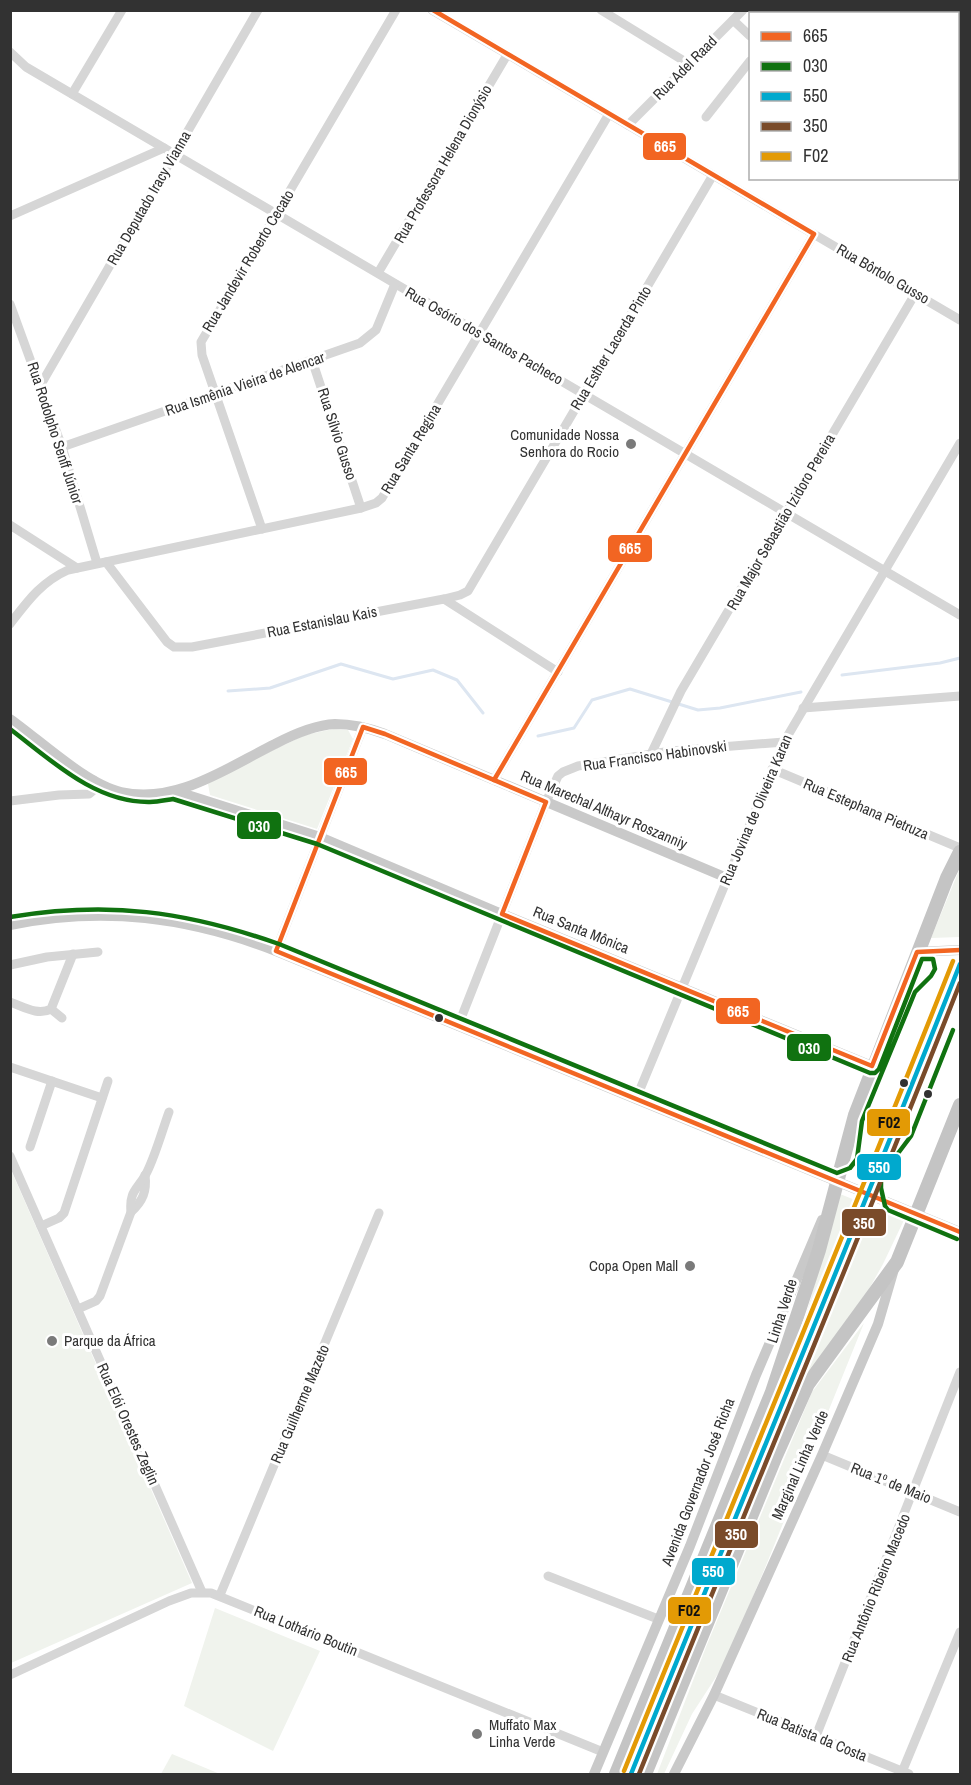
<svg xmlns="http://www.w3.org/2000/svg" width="971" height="1785" viewBox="0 0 971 1785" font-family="'Archivo Narrow',sans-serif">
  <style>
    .green { fill: #f0f3ed }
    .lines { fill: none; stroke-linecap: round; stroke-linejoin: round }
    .stream { stroke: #dde6f1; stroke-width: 3 }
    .minor { stroke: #d6d6d6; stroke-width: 9 }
    .major { stroke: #c9c9c9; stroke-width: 10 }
    .highway { stroke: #c4c4c4; stroke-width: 14 }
    .bus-1-casing { stroke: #fff; stroke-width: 9 }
    .bus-2-casing { stroke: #fff; stroke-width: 9 }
    .bus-3-casing { stroke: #fff; stroke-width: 9 }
    .bus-4-casing { stroke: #fff; stroke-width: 9 }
    .bus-5-casing { stroke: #fff; stroke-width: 9 }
    .bus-1 { stroke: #f26522; stroke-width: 4.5 }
    .bus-2 { stroke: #107210; stroke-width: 4.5 }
    .bus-3 { stroke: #00a9ce; stroke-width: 4.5 }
    .bus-4 { stroke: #7a4b2a; stroke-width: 4.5 }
    .bus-5 { stroke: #e39a05; stroke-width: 4.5 }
    .poi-dot { fill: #7a7a7a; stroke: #fff; stroke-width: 2 }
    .bus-dot { fill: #323232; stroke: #fff; stroke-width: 2 }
    .labels { text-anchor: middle; stroke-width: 6; stroke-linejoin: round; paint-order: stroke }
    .street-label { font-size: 15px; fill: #323232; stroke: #fff }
    .poi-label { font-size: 15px; fill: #323232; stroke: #fff; text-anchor: end }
    .line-badge { stroke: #fff; stroke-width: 2 }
    .badge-label { font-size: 16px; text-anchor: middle; font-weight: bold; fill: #fff }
    .pale-badge-label { font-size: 16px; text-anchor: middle; font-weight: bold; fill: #111 }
  </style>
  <rect width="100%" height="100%" fill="#fff"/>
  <g class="green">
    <path d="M333,729l15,1 5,9 -36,90 -107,-34 -2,-11 3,-4 94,-45z"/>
    <path d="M960,868v69l-29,1z"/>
    <path d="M11,1170l181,413 -181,80h-1z"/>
    <path d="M840,1194l20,8 -83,201 -3,-1 32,-87z"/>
    <path d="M870,1206l34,14 -21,44 -14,25 -50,69 -29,50 -3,-1z"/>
    <path d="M864,1323l-97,240 -42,100 -33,51 -28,60h-7l49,-127 106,-255z"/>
    <path d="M215,1608l105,43 -47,100 -89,-45z"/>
    <path d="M172,1754l48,20h-59z"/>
  </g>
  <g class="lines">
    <g class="stream">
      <path d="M842,675l98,-12 20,-5"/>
      <path d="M228,691l42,-3 71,-24 52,15 40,-9 24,10 26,33"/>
      <path d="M538,736l36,-8 18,-28 38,-11 68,21 22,-2 81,-16"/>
    </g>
    <g class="minor">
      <path d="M432,10l528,310"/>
      <path d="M601,10l88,54"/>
      <path d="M827,10l3,4"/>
      <path d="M733,20l17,16"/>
      <path d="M10,52l16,15 934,548"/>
      <path d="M72,94l50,-84"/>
      <path d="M706,117l44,-56"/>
      <path d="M628,125l115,-115"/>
      <path d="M10,216l154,-68"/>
      <path d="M378,273l129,-218"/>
      <path d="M10,304l52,143 35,116"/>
      <path d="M312,360l49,148"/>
      <path d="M40,386l218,-376"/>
      <path d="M62,447l298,-104 16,-13 19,-46"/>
      <path d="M10,525l67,43"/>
      <path d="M262,529l-60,-174 -1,-13 195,-332"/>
      <path d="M106,562l61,80 7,5h18l252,-48 114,73"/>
      <path d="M444,599l16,-4 8,-4 245,-416"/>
      <path d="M10,624c17,-22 31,-42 58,-54l293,-62 15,-5 6,-5 227,-384"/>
      <path d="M803,708l157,-12"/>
      <path d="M651,754l30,-63 234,-397"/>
      <path d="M772,769l188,79"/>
      <path d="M494,780l320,-546"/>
      <path d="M10,801l49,-6 30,-1 7,-6 -2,-8"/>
      <path d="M276,951l87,-224"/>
      <path d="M10,965l37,-8 51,-5"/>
      <path d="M10,1002c14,5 28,14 41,7l22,-55"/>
      <path d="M51,1009l11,9"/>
      <path d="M458,1026l88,-224 12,-26 5,-4 15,-6 93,-15 113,-9"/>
      <path d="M10,1067l92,31"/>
      <path d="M636,1099l148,-357 176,-299"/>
      <path d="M30,1147l22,-66"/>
      <path d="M10,1156l192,436"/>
      <path d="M131,1212c12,-11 16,-21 14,-37"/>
      <path d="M41,1226l18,-8 5,-5 44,-132"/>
      <path d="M78,1309l18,-8 4,-5 31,-84c-2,-21 6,-22 15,-38 9,-17 16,-43 23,-62"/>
      <path d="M822,1455l138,57"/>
      <path d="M548,1576l110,43"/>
      <path d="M220,1595l159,-382"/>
      <path d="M10,1675l159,-74 22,-8h20l392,159"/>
      <path d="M714,1695l195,79"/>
      <path d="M816,1736l144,-364"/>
      <path d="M902,1772l58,-140"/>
    </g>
    <g class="major">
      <path d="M10,719c30,21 76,65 111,73 55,13 107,-25 154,-48 19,-10 39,-19 60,-20 17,0 34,4 50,10l342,144"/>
      <path d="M175,791l145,46 182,77 370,152"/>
      <path d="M10,925c94,-19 178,-8 266,26l684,281"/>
      <path d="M917,952l43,-2"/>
      <path d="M594,1774l96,-228 66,-171 66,-155"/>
      <path d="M674,1774l40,-79 108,-240 56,-131 16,-55"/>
    </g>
    <g class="highway">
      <path d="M616,1774l156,-382 47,-142 36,-135 92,-237 13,-26"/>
      <path d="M645,1774l130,-316 33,-74 89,-122 63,-157"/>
    </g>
    <g class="bus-1-casing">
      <g id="bus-1">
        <path d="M433,10l381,224 -320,546"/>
        <path d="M960,950l-43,2 -45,114 -370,-152 44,-112 -161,-68 -22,-7 -87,224 684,281"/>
      </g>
    </g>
    <g class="bus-2-casing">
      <g id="bus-2">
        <path d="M10,729c41,31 85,74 140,73 8,0 16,-2 23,-3l144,45 553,229h5l4,-4 43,-110h11l2,10 -4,7 -16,16 -53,129 -5,38 -7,9 -13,5 -558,-229c-94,-33 -170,-43 -269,-27"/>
        <path d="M953,1030l-42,106 -30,40v12l4,18 3,4 69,29"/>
      </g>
    </g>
    <g class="bus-3-casing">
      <path id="bus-3" d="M631,1774c109,-270 222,-539 329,-810"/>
    </g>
    <g class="bus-4-casing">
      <path id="bus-4" d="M639,1774c106,-264 217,-526 321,-791"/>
    </g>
    <g class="bus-5-casing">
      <path id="bus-5" d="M624,1771c109,-270 222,-539 329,-810"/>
    </g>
    <use href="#bus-1" class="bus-1"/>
    <use href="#bus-2" class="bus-2"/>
    <use href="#bus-3" class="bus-3"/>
    <use href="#bus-4" class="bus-4"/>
    <use href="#bus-5" class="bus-5"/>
  </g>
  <g class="poi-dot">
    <circle cx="631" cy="444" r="6"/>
    <circle cx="690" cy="1266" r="6"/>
    <circle cx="52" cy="1341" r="6"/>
    <circle cx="477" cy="1734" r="6"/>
  </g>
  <g class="bus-dot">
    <circle cx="439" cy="1018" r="5"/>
    <circle cx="904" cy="1083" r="5"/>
    <circle cx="928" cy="1094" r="5"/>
  </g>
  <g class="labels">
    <g class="street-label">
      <text transform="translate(685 68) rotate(-45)" y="5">Rua Adel Raad</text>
      <text transform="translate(443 164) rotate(-60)" y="5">Rua Professora Helena Dionýsio</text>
      <text transform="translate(149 198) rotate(-60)" y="5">Rua Deputado Iracy Vianna</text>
      <text transform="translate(248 261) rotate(-59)" y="5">Rua Jandevir Roberto Cecato</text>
      <text transform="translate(883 274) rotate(30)" y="5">Rua Bôrtolo Gusso</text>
      <text transform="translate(484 336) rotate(30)" y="5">Rua Osório dos Santos Pacheco</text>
      <text transform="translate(611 348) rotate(-59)" y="5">Rua Esther Lacerda Pinto</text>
      <text transform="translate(245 384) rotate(-19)" y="5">Rua Ismênia Vieira de Alencar</text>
      <text transform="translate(55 433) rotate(72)" y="5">Rua Rodolpho Senff Júnior</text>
      <text transform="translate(337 434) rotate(72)" y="5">Rua Sílvio Gusso</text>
      <text transform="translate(411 449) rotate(-59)" y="5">Rua Santa Regina</text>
      <text transform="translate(781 522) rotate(-60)" y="5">Rua Major Sebastião Izidoro Pereira</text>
      <text transform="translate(322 622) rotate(-11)" y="5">Rua Estanislau Kais</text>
      <text transform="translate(655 756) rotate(-8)" y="5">Rua Francisco Habinovski</text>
      <text transform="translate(866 809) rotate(23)" y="5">Rua Estephana Pietruza</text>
      <text transform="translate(604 810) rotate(23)" y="5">Rua Marechal Althayr Roszanniy</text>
      <text transform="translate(756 810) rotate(-67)" y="5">Rua Jovina de Oliveira Karan</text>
      <text transform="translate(581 930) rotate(22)" y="5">Rua Santa Mônica</text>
      <text transform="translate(782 1311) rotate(-72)" y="5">Linha Verde</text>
      <text transform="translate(300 1404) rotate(-67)" y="5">Rua Guilherme Mazeto</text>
      <text transform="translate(128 1424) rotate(66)" y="5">Rua Elói Orestes Zeglin</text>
      <text transform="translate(800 1465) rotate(-66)" y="5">Marginal Linha Verde</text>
      <text transform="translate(698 1482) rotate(-69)" y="5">Avenida Governador José Richa</text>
      <text transform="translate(891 1483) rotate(22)" y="5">Rua 1º de Maio</text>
      <text transform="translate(876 1588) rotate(-68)" y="5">Rua Antônio Ribeiro Macedo</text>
      <text transform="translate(306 1631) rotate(22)" y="5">Rua Lothário Boutin</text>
      <text transform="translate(812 1735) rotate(22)" y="5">Rua Batista da Costa</text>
    </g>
    <g class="poi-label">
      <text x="619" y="440">Comunidade Nossa<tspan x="619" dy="17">Senhora do Rocio</tspan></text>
      <text x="678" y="1271">Copa Open Mall</text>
      <text x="64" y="1346" text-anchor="start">Parque da África</text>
      <text x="489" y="1730" text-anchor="start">Muffato Max<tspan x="489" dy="17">Linha Verde</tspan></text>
    </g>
  </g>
  <g class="line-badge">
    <rect x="642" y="132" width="45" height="29" rx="6" fill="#f26522"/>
    <rect x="607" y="534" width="46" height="29" rx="6" fill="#f26522"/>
    <rect x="323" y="757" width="45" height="29" rx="6" fill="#f26522"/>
    <rect x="236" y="811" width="46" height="29" rx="6" fill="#107210"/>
    <rect x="715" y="997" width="46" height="28" rx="6" fill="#f26522"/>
    <rect x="786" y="1033" width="46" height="29" rx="6" fill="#107210"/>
    <rect x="866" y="1108" width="45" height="29" rx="6" fill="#e39a05"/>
    <rect x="856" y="1153" width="46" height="28" rx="6" fill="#00a9ce"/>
    <rect x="841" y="1208" width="46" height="29" rx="6" fill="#7a4b2a"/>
    <rect x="714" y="1520" width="45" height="29" rx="6" fill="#7a4b2a"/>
    <rect x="691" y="1557" width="45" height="29" rx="6" fill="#00a9ce"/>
    <rect x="667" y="1596" width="45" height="29" rx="6" fill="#e39a05"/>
  </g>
  <g class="badge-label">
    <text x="665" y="152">665</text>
    <text x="630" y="554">665</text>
    <text x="346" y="778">665</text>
    <text x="259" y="832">030</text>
    <text x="738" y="1017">665</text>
    <text x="809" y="1054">030</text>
    <text x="879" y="1173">550</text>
    <text x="864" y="1229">350</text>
    <text x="736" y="1540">350</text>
    <text x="713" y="1577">550</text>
  </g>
  <g class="pale-badge-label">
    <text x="889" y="1128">F02</text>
    <text x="689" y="1616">F02</text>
  </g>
  <rect width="971" height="1785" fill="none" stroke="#323232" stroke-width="24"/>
  <rect x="749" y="12" width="210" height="168" fill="#ffffff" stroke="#adadad" stroke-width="1.5"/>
  <rect x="761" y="32" width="30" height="9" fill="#f26522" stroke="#adadad" stroke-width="1.5"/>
  <text x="803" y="42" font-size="18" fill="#323232">665</text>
  <rect x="761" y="62" width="30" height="9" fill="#107210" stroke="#adadad" stroke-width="1.5"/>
  <text x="803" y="72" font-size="18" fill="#323232">030</text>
  <rect x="761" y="92" width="30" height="9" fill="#00a9ce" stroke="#adadad" stroke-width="1.5"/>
  <text x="803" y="102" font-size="18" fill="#323232">550</text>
  <rect x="761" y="122" width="30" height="9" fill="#7a4b2a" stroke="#adadad" stroke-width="1.5"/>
  <text x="803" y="132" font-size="18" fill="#323232">350</text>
  <rect x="761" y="152" width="30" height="9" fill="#e39a05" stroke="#adadad" stroke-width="1.5"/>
  <text x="803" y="162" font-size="18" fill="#323232">F02</text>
</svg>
